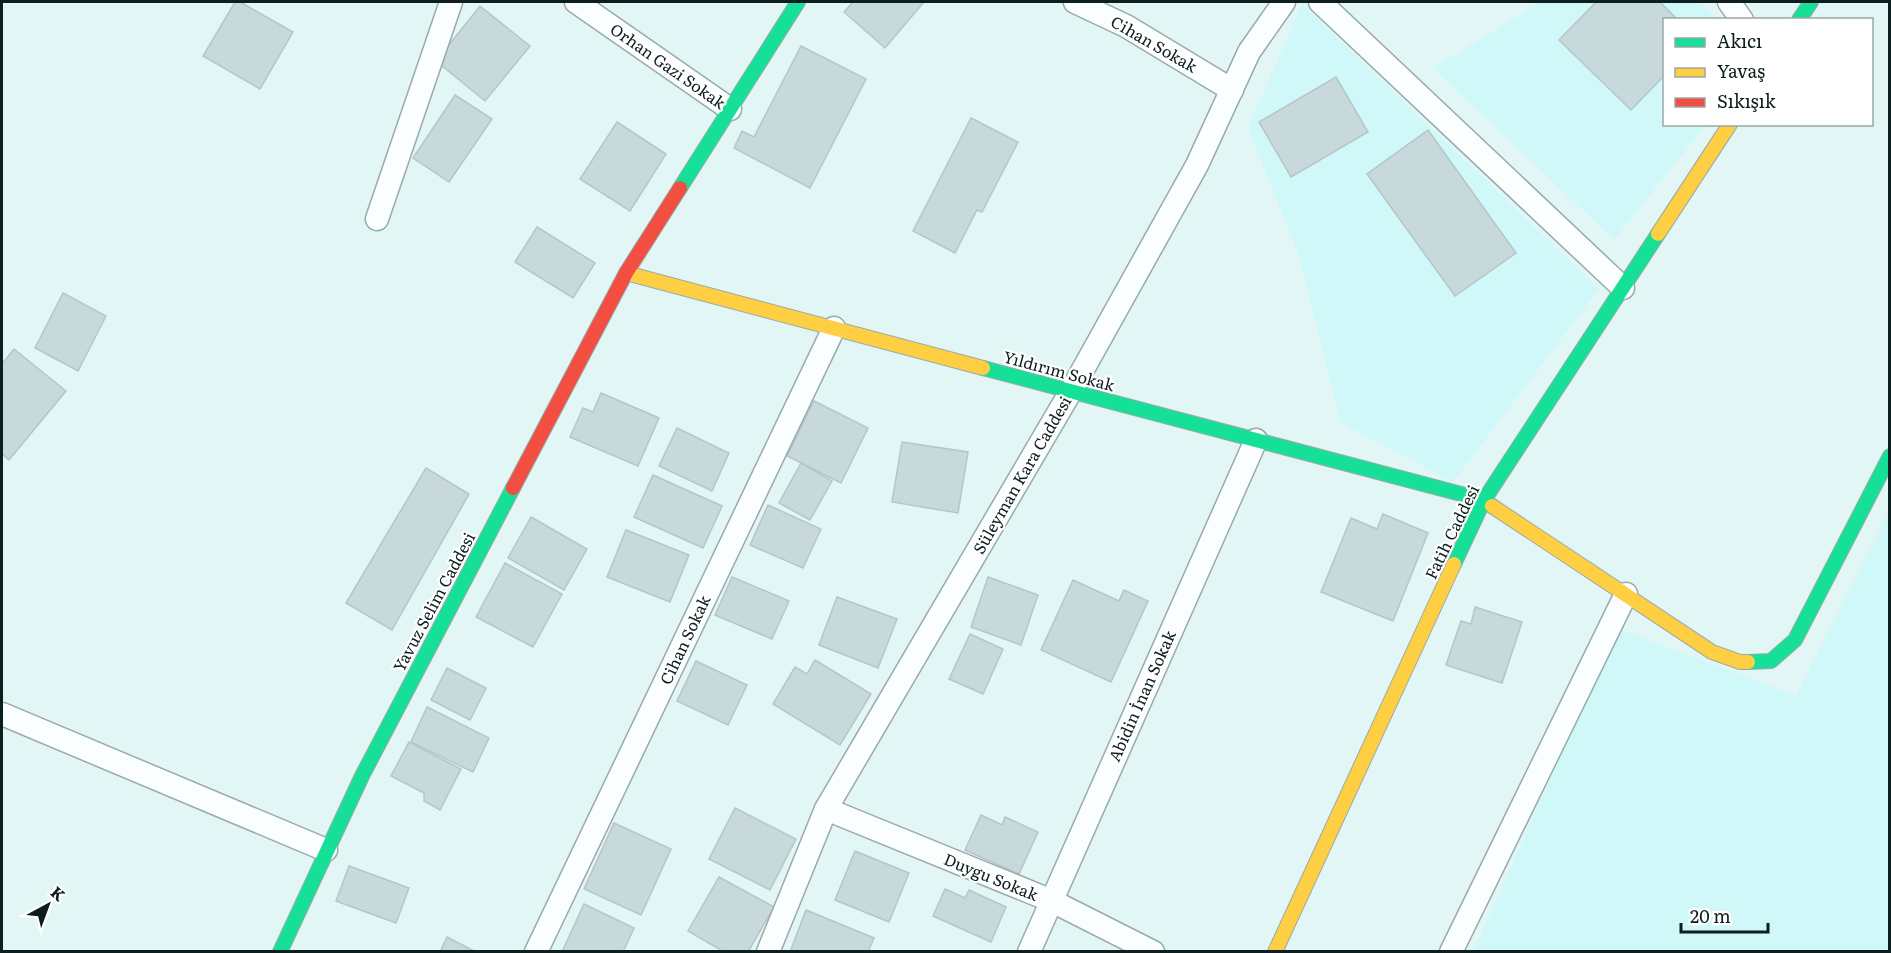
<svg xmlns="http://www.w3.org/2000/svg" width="1891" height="953" viewBox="0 0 1891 953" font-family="Literata,serif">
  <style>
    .built { fill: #d0f8f8 }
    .building { fill: #c8d9dc; stroke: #b5c6c8; stroke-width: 1.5 }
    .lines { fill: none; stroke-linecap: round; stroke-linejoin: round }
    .street-casing { stroke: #9aa; stroke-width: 25 }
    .fast-casing { stroke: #9aa; stroke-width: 16 }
    .slow-casing { stroke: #9aa; stroke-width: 16 }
    .jam-casing { stroke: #9aa; stroke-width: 16 }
    .street { stroke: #fbfefe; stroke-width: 22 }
    .fast { stroke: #16e098; stroke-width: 14 }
    .slow { stroke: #ffcf43; stroke-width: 14 }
    .jam { stroke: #f24e42; stroke-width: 14 }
    .labels { text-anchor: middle; stroke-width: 4.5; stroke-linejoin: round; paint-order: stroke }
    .street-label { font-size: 16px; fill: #0c1e1e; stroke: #fff }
  </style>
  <rect width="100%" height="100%" fill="#e2f6f6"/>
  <g class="built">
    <path d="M1540,2h160l15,17 -51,1v104l42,1 -92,115 -181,-172z"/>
    <path d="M1302,4l297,285 -146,193 -112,-59 -43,-170 -50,-125z"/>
    <path d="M1889,512v439l-416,1 144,-324 179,68z"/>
  </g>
  <g class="building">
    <path d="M235,2h5l53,30 -33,57 -57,-33z"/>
    <path d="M853,2h71l-39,46 -41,-36z"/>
    <path d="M1596,2h64l18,18h-14v56l-33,34 -72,-70z"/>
    <path d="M480,6l50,40 -45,55 -49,-40z"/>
    <path d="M801,46l65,33 -56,109 -76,-40 8,-17 12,6z"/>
    <path d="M1336,77l32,55 -77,45 -32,-55z"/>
    <path d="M455,95l37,24 -43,63 -36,-24z"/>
    <path d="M971,118l47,24 -36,70 -5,-2 -22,43 -42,-22z"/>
    <path d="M617,122l49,32 -36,57 -50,-32z"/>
    <path d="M1428,130l88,123 -61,43 -88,-122z"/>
    <path d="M537,227l58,36 -22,35 -58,-36z"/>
    <path d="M63,293l43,23 -28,55 -43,-23z"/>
    <path d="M14,349l52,42 -57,69 -7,-6v-90z"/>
    <path d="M601,393l58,25 -21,48 -68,-29 13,-29 10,4z"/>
    <path d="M814,401l54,27 -27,55 -54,-27z"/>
    <path d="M677,428l52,25 -17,38 -53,-25z"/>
    <path d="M902,442l66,10 -10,61 -66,-11z"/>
    <path d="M801,463l31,18 -22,39 -31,-17z"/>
    <path d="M426,468l43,26 -77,136 -46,-27z"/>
    <path d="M653,475l69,31 -19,42 -69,-31z"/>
    <path d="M768,505l53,24 -18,39 -53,-23z"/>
    <path d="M1383,514l45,19 -35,88 -72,-29 30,-74 26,11z"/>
    <path d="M531,517l56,32 -23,41 -56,-32z"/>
    <path d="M626,530l63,25 -19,47 -63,-25z"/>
    <path d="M505,563l57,31 -29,53 -57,-30z"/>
    <path d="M732,577l57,24 -17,38 -57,-24z"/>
    <path d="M988,577l50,18 -17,50 -50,-18z"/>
    <path d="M1073,580l46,21 5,-11 24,11 -37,81 -70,-32z"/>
    <path d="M837,597l60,22 -19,49 -59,-23z"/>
    <path d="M1475,607l47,15 -20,61 -56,-18 15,-44 10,3z"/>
    <path d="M970,634l33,15 -20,45 -34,-15z"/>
    <path d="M815,660l56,34 -31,51 -67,-41 22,-37 12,7z"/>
    <path d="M696,661l51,24 -19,40 -51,-24z"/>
    <path d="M447,668l39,20 -16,32 -39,-20z"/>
    <path d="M427,707l62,31 -16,34 -62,-30z"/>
    <path d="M409,742l52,27 -21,41 -16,-9v-8l-33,-17z"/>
    <path d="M735,808l61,31 -26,51 -61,-31z"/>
    <path d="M981,815l21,10 3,-8 33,15 -19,42 -54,-24z"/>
    <path d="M614,823l57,26 -30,66 -57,-26z"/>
    <path d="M855,851l54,22 -20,49 -54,-22z"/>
    <path d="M349,866l60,22 -13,35 -60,-22z"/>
    <path d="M719,877l55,30 -26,45h-24l-36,-21z"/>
    <path d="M945,889l20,9 4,-8 37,17 -15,35 -58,-26z"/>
    <path d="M584,904l50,24 -11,24h-61z"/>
    <path d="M806,910l68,28 -6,14h-78z"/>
    <path d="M447,937l29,15h-36z"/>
  </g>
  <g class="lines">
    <g class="street-casing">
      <g id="street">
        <path d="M576,2l154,107"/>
        <path d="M1075,2l51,24 106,64"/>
        <path d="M1320,2l303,286"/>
        <path d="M1729,2l13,18"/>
        <path d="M377,219l74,-217"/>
        <path d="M2,714l324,136"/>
        <path d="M826,809l226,92 101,51"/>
        <path d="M536,952l298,-624"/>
        <path d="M768,952l58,-143 245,-418 126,-226 52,-113 35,-50"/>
        <path d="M1029,952l227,-512"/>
        <path d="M1451,952l175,-358"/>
      </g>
    </g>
    <g class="fast-casing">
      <g id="fast">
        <path d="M1799,20l12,-18"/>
        <path d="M680,188l118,-186"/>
        <path d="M983,368l501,132 8,6"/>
        <path d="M1454,564l30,-64 174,-266"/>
        <path d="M1748,662l23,-1 24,-21 95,-184"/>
        <path d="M280,952l82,-176 151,-288"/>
      </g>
    </g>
    <g class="slow-casing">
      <g id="slow">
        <path d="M1658,234l72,-110"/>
        <path d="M626,273l357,95"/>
        <path d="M1492,506l220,146 28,10h8"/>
        <path d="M1275,952l179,-388"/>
      </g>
    </g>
    <g class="jam-casing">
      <path id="jam" d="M513,488l113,-215 54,-85"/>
    </g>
    <use href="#street" class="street"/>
    <use href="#fast" class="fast"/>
    <use href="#slow" class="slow"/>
    <use href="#jam" class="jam"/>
  </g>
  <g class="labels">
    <g class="street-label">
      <text transform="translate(1154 44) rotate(30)" y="6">Cihan Sokak</text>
      <text transform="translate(668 66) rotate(35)" y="6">Orhan Gazi Sokak</text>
      <text transform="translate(1059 371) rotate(15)" y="6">Yıldırım Sokak</text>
      <text transform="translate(1022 475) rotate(-60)" y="6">Süleyman Kara Caddesi</text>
      <text transform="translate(1452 532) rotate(-64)" y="6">Fatih Caddesi</text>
      <text transform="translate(434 602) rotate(-62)" y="6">Yavuz Selim Caddesi</text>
      <text transform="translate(685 640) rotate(-65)" y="6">Cihan Sokak</text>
      <text transform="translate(1142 696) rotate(-66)" y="6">Abidin İnan Sokak</text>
      <text transform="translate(991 877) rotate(22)" y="6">Duygu Sokak</text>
    </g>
  </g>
  <rect width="1891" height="953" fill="none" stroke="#0c1e1e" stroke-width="6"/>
  <rect x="1663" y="18" width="210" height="108" fill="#ffffff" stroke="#9ea5a5" stroke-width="1.5"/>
  <rect x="1675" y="38" width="30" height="9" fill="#16e098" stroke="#9ea5a5" stroke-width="1.5"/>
  <text x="1717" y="48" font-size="18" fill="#0c1e1e">Akıcı</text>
  <rect x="1675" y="68" width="30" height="9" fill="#ffcf43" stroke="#9ea5a5" stroke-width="1.5"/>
  <text x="1717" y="78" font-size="18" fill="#0c1e1e">Yavaş</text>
  <rect x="1675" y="98" width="30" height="9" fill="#f24e42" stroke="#9ea5a5" stroke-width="1.5"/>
  <text x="1717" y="108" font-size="18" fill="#0c1e1e">Sıkışık</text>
  <g transform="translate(48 905) rotate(41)" stroke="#ffffff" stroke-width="4.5" paint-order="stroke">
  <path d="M0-4.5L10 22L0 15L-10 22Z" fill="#0c1e1e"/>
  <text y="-9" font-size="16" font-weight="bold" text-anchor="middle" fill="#0c1e1e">K</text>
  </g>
  <path d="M1681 923v9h87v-9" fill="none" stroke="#0c1e1e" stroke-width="3"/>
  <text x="1690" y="923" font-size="18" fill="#0c1e1e" stroke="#ffffff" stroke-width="4.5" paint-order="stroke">20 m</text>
</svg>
